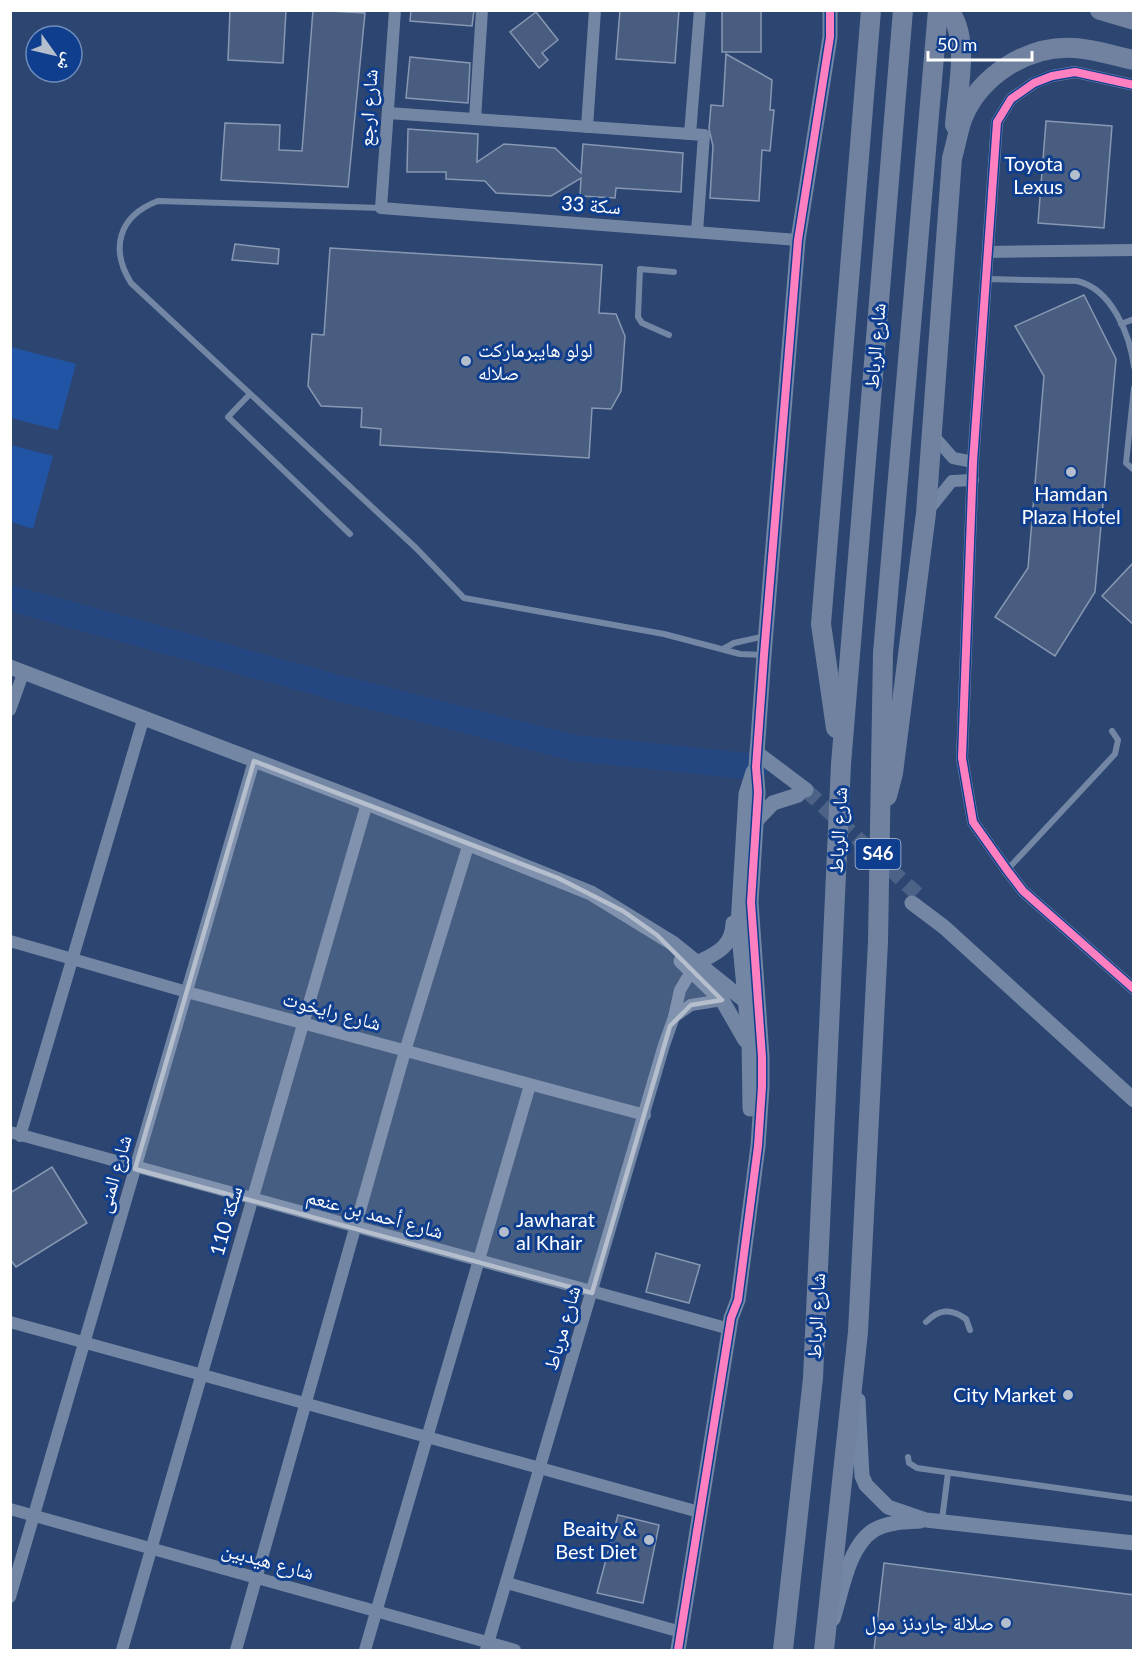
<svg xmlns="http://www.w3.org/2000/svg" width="1144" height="1661" viewBox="0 0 1144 1661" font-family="Lato,'Noto Naskh Arabic',sans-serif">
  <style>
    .green { fill: #2254a6 }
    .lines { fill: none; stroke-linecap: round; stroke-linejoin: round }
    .river { stroke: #254781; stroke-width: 26 }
    .building { fill: #485d7f; stroke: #8898b3; stroke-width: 1.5 }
    .tertiary-tunnel { stroke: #4c6286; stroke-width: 15; stroke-dasharray: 15 8; stroke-linecap: butt }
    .service { stroke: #7387a5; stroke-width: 6 }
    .minor { stroke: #7387a5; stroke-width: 12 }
    .tertiary { stroke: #7387a5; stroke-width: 15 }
    .trunk { stroke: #7082a0; stroke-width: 20 }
    .cycleway-casing { stroke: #0f3e8e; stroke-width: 11 }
    .cycleway { stroke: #ff80c0; stroke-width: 8 }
    .marked { fill: #b5becd; fill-opacity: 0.2; stroke: #b5becd; stroke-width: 4.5; stroke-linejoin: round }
    .poi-dot { fill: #b5becd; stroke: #0f3e8e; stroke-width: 2 }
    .labels { text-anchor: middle; stroke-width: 6; stroke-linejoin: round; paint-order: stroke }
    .shield { fill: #0f3e8e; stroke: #b7c5dd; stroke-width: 1.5 }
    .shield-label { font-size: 18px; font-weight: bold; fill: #fff }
    .street-label { font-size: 20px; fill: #fff; stroke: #0f3e8e }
    .poi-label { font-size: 20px; fill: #fff; stroke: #0f3e8e; text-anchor: end }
  </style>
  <rect width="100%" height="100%" fill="#2c4671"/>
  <g class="green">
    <path d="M11,347l65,17 -18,66 -47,-12z"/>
    <path d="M10,445l43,11 -20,73 -22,-7z"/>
  </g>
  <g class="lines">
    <path class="river" d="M10,598l321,88 243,62 182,19"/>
  </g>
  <g class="building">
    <path d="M230,10h56l-3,53 -55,-3z"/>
    <path d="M313,10l52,3 -17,174 -127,-7 4,-57 55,2 -1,25 23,1z"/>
    <path d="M411,10h63l-2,16 -62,-5z"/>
    <path d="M620,10h59l-4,53 -59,-4z"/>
    <rect x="722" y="10" width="39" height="42"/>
    <path d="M536,12l22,28 -16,13 6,7 -9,8 -29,-36z"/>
    <path d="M726,54l46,26 -2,30h4l-4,41 -8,-1 -3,51 -49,-3 3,-52 -4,-17 2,-24 12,1z"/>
    <path d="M410,57l60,6 -2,40 -62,-5z"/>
    <path d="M1046,121l66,5 -8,102 -66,-5z"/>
    <path d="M408,129l70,5 -1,28 27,-18 51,4 26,25 2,-29 100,9 -2,39 -65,-4 -1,10 -35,-2 1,-18 -30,18 -55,-3 -11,-12 -39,-2v-7h-39z"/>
    <path d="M235,244l44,5 -1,15 -46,-4z"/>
    <path d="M330,248l272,17 -3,48 17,1 9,22 -4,55 -10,18 -19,-1 -3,50 -209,-13 1,-16 -20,-2 1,-19 -41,-2 -13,-20 4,-52 12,1z"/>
    <path d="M1084,295l32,64 -21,233 -40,64 -60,-39 33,-49 16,-192 -29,-50z"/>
    <path d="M1134,562v63l-32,-29z"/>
    <path d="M52,1167l35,56 -71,44 -6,-8v-66z"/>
    <path d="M656,1253l44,12 -11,38 -43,-11z"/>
    <path d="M618,1515l41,10 -16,78 -46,-10z"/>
    <path d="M884,1563l250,32v55h-260z"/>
  </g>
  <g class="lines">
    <path class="tertiary-tunnel" d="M806,790l111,104"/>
    <g class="service">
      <path d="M381,208l-223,-7c-40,15 -48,48 -27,82l285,265 48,50 200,36 76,20 24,1"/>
      <path d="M986,279l91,2c35,8 53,54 57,86"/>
      <path d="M1121,324l13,-5"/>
      <path d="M669,335l-27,-12 -4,-6 2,-48 34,3"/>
      <path d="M1134,388l-8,75 8,7"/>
      <path d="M250,394l-22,23 122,117"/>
      <path d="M723,649l11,-6 31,-7"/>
      <path d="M1007,870l108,-116 3,-14 -6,-9"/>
      <path d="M926,1322c13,-13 25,-14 40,-3l4,11"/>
      <path d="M908,1457l1,6 8,5 217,31"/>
      <path d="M942,1520l6,-47"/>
    </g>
    <g class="minor">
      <path d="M395,10l-14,198 417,32"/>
      <path d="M1134,85l-59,-13 -23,4 -18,7 -23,16 -14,23 -24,340 -11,296 11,64 34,48 16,21 111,98"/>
      <path d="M388,113l316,22 -7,97"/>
      <path d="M475,119l7,-109"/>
      <path d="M587,127l8,-117"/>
      <path d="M690,134l10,-124"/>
      <path d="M988,252l146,-2"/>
      <path d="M932,434l21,24 20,4"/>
      <path d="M927,512l25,-31 21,-1"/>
      <path d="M10,710l14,-39"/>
      <path d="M10,941l177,51 458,123"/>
      <path d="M674,1017l17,-12 31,-5"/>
      <path d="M10,1132l720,197"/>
      <path d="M20,1136l123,-416"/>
      <path d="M10,1322l689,190"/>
      <path d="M10,1509l505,141"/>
      <path d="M507,1583l174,49"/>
      <path d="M10,1597l244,-836"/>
      <path d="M122,1650l245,-847"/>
      <path d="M236,1650l169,-599 64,-208"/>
      <path d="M365,1650l165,-565"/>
      <path d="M486,1650l178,-605 10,-28 6,-27 15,-25"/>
    </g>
    <g class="tertiary">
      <path d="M10,667l357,136 224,90 83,51 71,57 14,20"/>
      <path d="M757,753l49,37"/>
      <path d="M756,821l17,-18 25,-8"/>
      <path d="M912,903l32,24 190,173"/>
      <path d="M681,961l41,39 23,40"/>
      <path d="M697,963c20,-10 35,-16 36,-40"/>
      <path d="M750,1109l-1,-70 -11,-114 8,-131 7,-22"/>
      <path d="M858,1400l4,76 4,9 22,22 38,13 208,23"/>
      <path d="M833,1619c9,-27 15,-73 41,-89 14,-8 32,-8 46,-9"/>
      <path d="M678,1650l53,-332 7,-18 20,-154 4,-59v-30l-11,-155 7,-110 -2,-25 8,-112 34,-415 32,-203v-27"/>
    </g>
    <g class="trunk">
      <path d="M948,10c23,26 9,83 7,115"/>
      <path d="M1100,10l34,10"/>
      <path d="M836,728l-15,-104 50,-614"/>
      <path d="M887,796l6,-23 33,-260 26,-355c4,-13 6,-28 11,-41 18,-42 65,-72 111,-69 20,1 40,8 60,12"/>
      <path d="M783,1650l30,-272 28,-614 62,-754"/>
      <path d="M824,1650l34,-318 20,-390 5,-289 55,-643"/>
    </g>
    <g class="cycleway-casing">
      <g id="cycleway">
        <path d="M1134,85l-59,-13 -23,4 -18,7 -23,16 -14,23 -24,340 -11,296 11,64 34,48 16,21 111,98"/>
        <path d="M678,1650l53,-332 7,-18 20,-154 4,-59v-30l-11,-155 7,-110 -2,-25 8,-112 34,-415 32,-203v-27"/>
      </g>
    </g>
    <use href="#cycleway" class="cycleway"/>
  </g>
  <path class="marked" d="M254,761l304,117 65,33 34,24 65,65 -31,5 -21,21 -78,267 -457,-124z"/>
  <g class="poi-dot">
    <circle cx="1075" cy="175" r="6"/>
    <circle cx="466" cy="361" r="6"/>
    <circle cx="1071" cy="472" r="6"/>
    <circle cx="504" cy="1232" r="6"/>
    <circle cx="1068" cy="1395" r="6"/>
    <circle cx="649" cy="1540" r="6"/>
    <circle cx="1006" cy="1623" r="6"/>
  </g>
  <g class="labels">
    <rect class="shield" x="855.5" y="839" width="45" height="30" rx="4.5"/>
    <g class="shield-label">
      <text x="878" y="860">S46</text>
    </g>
    <g class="street-label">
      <text transform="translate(368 108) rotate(-86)" y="7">شارع ارجع</text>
      <text transform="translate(591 205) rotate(4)" y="7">سكة 33</text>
      <text transform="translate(875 346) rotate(-85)" y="7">شارع الرباط</text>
      <text transform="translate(838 830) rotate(-87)" y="7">شارع الرباط</text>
      <text transform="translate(332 1011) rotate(15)" y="7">شارع رايخوت</text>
      <text transform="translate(114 1174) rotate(-74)" y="7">شارع المنى</text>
      <text transform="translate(375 1214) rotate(15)" y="7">شارع أحمد بن عنعم</text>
      <text transform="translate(226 1221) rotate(-74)" y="7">سكة 110</text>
      <text transform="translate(816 1316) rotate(-87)" y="7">شارع الرباط</text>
      <text transform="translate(562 1328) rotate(-74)" y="7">شارع مرباط</text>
      <text transform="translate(268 1561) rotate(15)" y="7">شارع هيدبين</text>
    </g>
    <g class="poi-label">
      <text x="1063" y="171">Toyota<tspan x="1063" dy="23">Lexus</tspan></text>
      <text x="478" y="357" text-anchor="start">لولو هايبرماركت<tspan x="478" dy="23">صلاله</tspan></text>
      <text x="1071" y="501" text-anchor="middle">Hamdan<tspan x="1071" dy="23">Plaza Hotel</tspan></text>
      <text x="516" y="1227" text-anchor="start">Jawharat<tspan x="516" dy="23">al Khair</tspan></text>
      <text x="1056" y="1402">City Market</text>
      <text x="637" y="1536">Beaity &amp;<tspan x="637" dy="23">Best Diet</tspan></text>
      <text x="994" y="1630">صلالة جاردنز مول</text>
    </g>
  </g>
  <rect width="1144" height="1661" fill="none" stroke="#ffffff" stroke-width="24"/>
  <g transform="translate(54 54) rotate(124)"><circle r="28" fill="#0f3e8e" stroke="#6f8bbb" stroke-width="1.5"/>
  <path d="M0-4.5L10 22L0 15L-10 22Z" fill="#b5becd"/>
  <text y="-9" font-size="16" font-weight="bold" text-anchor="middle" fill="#ffffff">ش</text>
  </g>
  <path d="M928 51v9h104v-9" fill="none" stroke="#ffffff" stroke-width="3"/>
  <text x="937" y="51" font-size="18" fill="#ffffff" stroke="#0f3e8e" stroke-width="4.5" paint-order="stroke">50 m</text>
</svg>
